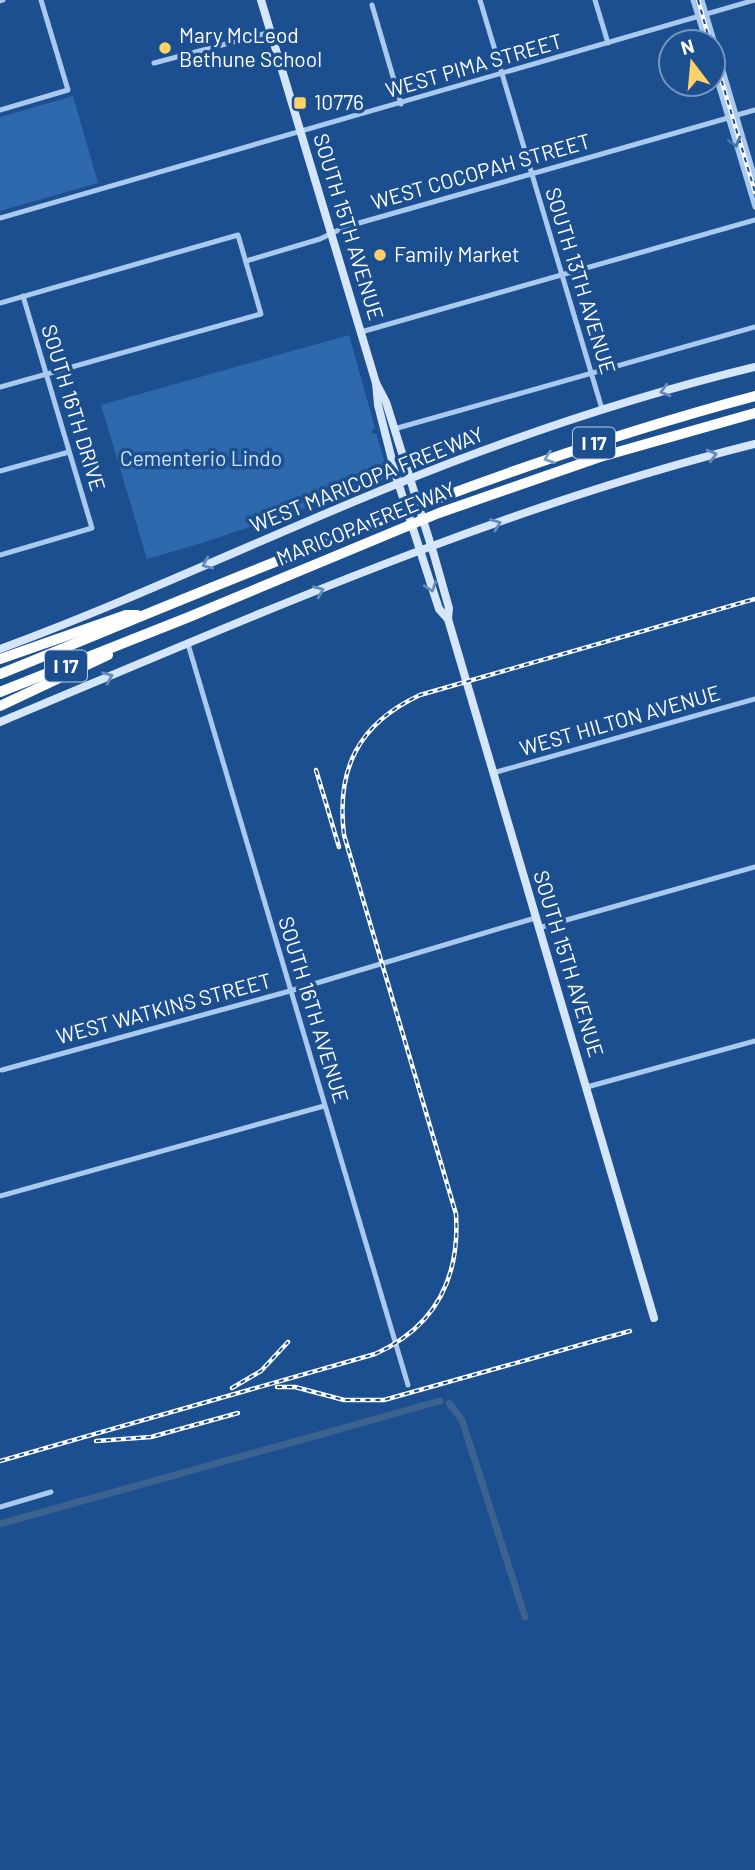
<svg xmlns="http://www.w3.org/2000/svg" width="755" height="1870" viewBox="0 0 755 1870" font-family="Barlow,sans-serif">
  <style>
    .green { fill: #2e69ad }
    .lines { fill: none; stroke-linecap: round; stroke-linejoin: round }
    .canal { stroke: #3c6290; stroke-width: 7 }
    .street { stroke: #a9c9ee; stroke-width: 5 }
    .secondary { stroke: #d6e6fa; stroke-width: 8 }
    .highway { stroke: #fff; stroke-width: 10 }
    .rail-casing { stroke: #fff; stroke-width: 4.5 }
    .rail { stroke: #1b4f8f; stroke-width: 2; stroke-dasharray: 5; stroke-linecap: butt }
    .oneway { stroke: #4674ac }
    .oneway2 { stroke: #668bba }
    .oneway3 { stroke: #829ec1 }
    .poi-dot { fill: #ffd166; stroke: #1b4f8f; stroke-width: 2.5 }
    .labels { text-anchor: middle; stroke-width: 7; stroke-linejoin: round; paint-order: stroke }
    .shield { fill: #1b4f8f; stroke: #bbcadd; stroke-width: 2 }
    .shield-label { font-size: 19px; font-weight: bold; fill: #fff }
    .poi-label { font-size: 21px; fill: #fff; stroke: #1b4f8f; text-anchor: start }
    .street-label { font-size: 21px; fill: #fff; stroke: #1b4f8f }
    .park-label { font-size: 21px; fill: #cfe3fa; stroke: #1b4f8f }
  </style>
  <rect width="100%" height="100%" fill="#1b4f8f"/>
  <g class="green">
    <path d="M73,96l25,87 -98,28v-94z"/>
    <path d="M349,335l26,93 -3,2 1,4 3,-1 12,40 -9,10 -177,60 -55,16 -46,-154z"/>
  </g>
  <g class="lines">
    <g class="canal">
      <path d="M449,1403l13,17 63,197"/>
      <path d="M0,1524l440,-123"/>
    </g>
    <g class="street">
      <path d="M480,0l122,409"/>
      <path d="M595,0l13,43"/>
      <path d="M693,0l13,42"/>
      <path d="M702,0l53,178"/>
      <path d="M0,1l3,-1"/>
      <path d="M372,5l29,99"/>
      <path d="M154,63l117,-31"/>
      <path d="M713,67l42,140"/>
      <path d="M0,110l68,-20 -27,-90"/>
      <path d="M737,115l18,-5"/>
      <path d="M0,218l755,-218"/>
      <path d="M246,261l74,-22 25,-12 383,-109"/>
      <path d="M0,303l238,-68 23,79 -261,73"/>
      <path d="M361,332l394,-112"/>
      <path d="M394,429l361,-102"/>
      <path d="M0,471l69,-19"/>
      <path d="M0,555l92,-27 -69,-232"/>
      <path d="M188,644l220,741"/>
      <path d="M493,773l262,-74"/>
      <path d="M538,928l217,-61"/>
      <path d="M2,1070l288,-79 245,-73"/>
      <path d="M587,1087l168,-46"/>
      <path d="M0,1196l324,-90"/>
      <path d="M0,1507l51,-15"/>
    </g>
    <g class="secondary">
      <path d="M261,0l115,383 2,22 18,71 43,133 9,10"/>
      <path d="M376,383l10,19 48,153 15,53 -1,11 206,699"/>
      <path d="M0,649c133,-49 261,-110 392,-163 118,-48 239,-89 363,-119"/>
      <path d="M0,722c247,-103 494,-213 755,-278"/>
    </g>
    <g class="highway">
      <path d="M0,659l126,-44h11"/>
      <path d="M0,674c249,-101 495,-209 755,-278"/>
      <path d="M0,692l189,-75 250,-104 161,-56 155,-44"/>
      <path d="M0,706l108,-51"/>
    </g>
    <g class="rail-casing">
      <g id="rail">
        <path d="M698,0l12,42"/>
        <path d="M713,52l42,140"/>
        <path d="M316,770l23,77"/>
        <path d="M277,1387h18l49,13h40l246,-69"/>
        <path d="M232,1388l29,-17 27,-29"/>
        <path d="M96,1441l55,-4 87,-24"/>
        <path d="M0,1461l375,-107c60,-27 85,-75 81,-140l-112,-379c-8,-66 14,-111 76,-140l335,-96"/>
      </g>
    </g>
    <use href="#rail" class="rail"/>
  </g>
  <defs><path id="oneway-chevron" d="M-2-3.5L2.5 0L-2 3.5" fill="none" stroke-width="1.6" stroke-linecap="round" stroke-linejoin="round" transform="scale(1.75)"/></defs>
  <use class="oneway" href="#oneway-chevron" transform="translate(735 142) rotate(73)"/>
  <g class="oneway2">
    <use href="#oneway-chevron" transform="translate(665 391) rotate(164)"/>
    <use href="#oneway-chevron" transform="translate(712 455) rotate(-15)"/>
    <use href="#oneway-chevron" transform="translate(496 524) rotate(-21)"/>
    <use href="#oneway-chevron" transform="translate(207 564) rotate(157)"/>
    <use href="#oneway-chevron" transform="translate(431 587) rotate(71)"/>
    <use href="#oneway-chevron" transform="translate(319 591) rotate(-22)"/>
    <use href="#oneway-chevron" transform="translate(108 677) rotate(-23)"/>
  </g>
  <use class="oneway3" href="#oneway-chevron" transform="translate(549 458) rotate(161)"/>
  <g class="poi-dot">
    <circle cx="165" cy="48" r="7"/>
    <rect x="293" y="96" width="14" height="14" rx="3.5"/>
    <circle cx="380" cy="255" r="7"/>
  </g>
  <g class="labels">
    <g class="shield">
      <rect x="573" y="427.5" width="42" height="31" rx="5"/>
      <rect x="45" y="650.5" width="42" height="31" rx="5"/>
    </g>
    <g class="shield-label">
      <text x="594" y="450">I 17</text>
      <text x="66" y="673">I 17</text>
    </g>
    <g class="poi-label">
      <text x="179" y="43">Mary McLeod<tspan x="179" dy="24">Bethune School</tspan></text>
      <text x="314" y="110">10776</text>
      <text x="394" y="262">Family Market</text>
    </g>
    <g class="street-label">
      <text transform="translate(474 66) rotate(-16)" y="7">WEST PIMA STREET</text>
      <text transform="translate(481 172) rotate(-16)" y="7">WEST COCOPAH STREET</text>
      <text transform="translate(348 227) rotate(73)" y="7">SOUTH 15TH AVENUE</text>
      <text transform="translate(580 281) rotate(73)" y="7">SOUTH 13TH AVENUE</text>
      <text transform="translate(73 408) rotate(73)" y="7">SOUTH 16TH DRIVE</text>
      <text transform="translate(367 480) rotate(-22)" y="7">WEST MARICOPA FREEWAY</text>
      <text transform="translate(366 524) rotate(-22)" y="7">MARICOPA FREEWAY</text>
      <text transform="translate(620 721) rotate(-16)" y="7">WEST HILTON AVENUE</text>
      <text transform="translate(568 964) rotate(73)" y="7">SOUTH 15TH AVENUE</text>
      <text transform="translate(164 1009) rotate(-15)" y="7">WEST WATKINS STREET</text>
      <text transform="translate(313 1010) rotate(73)" y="7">SOUTH 16TH AVENUE</text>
    </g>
    <g class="park-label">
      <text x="201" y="466">Cementerio Lindo</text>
    </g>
  </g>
  <g transform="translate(692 63) rotate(344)"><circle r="33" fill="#1b4f8f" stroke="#7695bc" stroke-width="2"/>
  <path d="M0-5L12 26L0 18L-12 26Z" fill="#ffd166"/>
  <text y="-10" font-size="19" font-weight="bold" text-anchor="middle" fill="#ffffff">N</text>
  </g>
</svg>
